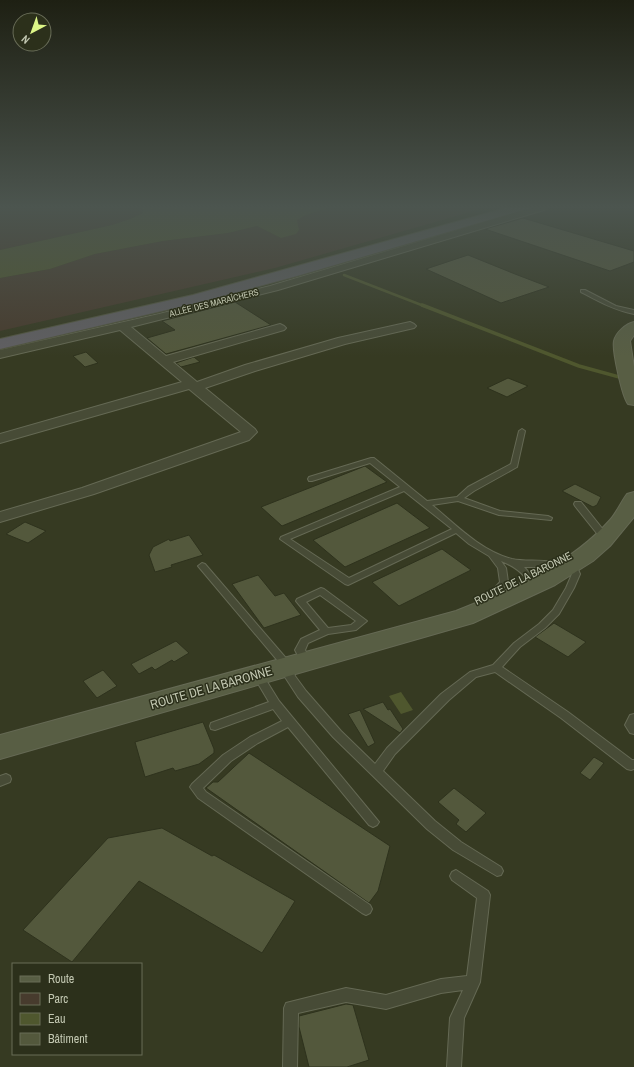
<svg xmlns="http://www.w3.org/2000/svg" width="634" height="1067" viewBox="0 0 634 1067" font-family="'Archivo Narrow',sans-serif">
  <style>
    .green { fill: #473b2d }
    .water { fill: #4f572e }
    .lines { fill: none; stroke-linecap: round; stroke-linejoin: round }
    .stream-far1 { stroke: #4f572e; stroke-width: 2.5 }
    .stream { stroke: #4f572e; stroke-width: 3.5 }
    .building { fill: #53583c; stroke: #2e321d }
    .service-casing { stroke: #656954; stroke-width: 2 }
    .minor-casing { stroke: #656954; stroke-width: 2 }
    .secondary-casing { stroke: #656954; stroke-width: 2 }
    .trunk-casing { stroke: #525641; stroke-width: 2 }
    .service { fill: #474b36; fill-rule: evenodd }
    .minor { fill: #474b36; fill-rule: evenodd }
    .secondary { fill: #585e44; fill-rule: evenodd }
    .trunk { fill: #605f62; fill-rule: evenodd }
    .labels { text-anchor: middle; stroke-width: 3; stroke-linejoin: round; paint-order: stroke }
    .far-street-label { font-size: 9px; fill: #c2c7b1; stroke: #2c301b }
    .street-label { font-size: 11px; fill: #c2c7b1; stroke: #2c301b }
    .near-street-label { font-size: 13px; fill: #c2c7b1; stroke: #2c301b }
  </style>
  <rect width="100%" height="100%" fill="#363a22"/>
  <g class="green">
    <path d="M0,208h142l1,5 -13,6 -18,6 -112,25z"/>
    <path d="M329,208h155l-209,60 -275,63v-53l50,-9 45,-15 68,-13 65,-8 29,-7 24,12 15,-18 10,-5z"/>
  </g>
  <g class="water">
    <path d="M142,208h187l-23,7 -9,5 2,10 -3,4 -15,4 -24,-12 -29,7 -65,8 -68,13 -45,15 -50,9v-28l112,-25 18,-6 13,-6z"/>
    <path d="M401,692l12,18 -12,4 -12,-18z"/>
  </g>
  <g class="lines">
    <path class="stream-far1" d="M344,275l80,31"/>
    <path class="stream" d="M422,305l157,61 55,15"/>
  </g>
  <g class="building">
    <path d="M523,218l111,33v11l-24,9 -125,-42z"/>
    <path d="M468,255l47,19 34,13 -48,16 -75,-34z"/>
    <path d="M235,302l36,23 -105,29 -19,-16 28,-8 -13,-9z"/>
    <path d="M86,352l12,11 -13,4 -12,-11z"/>
    <path d="M194,357l6,5 -19,5 -5,-4z"/>
    <path d="M508,378l20,8 -21,11 -20,-9z"/>
    <path d="M365,466l22,16 -105,44 -21,-19z"/>
    <path d="M575,484l26,13 -4,8 -4,2 -31,-16z"/>
    <path d="M397,503l33,25 -85,39 -32,-27z"/>
    <path d="M25,522l21,9 -18,12 -22,-9z"/>
    <path d="M189,535l14,20 -32,10 1,2 -17,5 -6,-17 4,-8 16,-8 1,2z"/>
    <path d="M442,549l29,21 -72,36 -27,-24z"/>
    <path d="M258,575l17,21 9,-3 17,22 -37,13 -32,-44z"/>
    <path d="M554,623l32,19 -18,15 -33,-20z"/>
    <path d="M176,641l13,12 -15,9 -2,-2 -17,10 -3,-3 -13,7 -8,-10z"/>
    <path d="M103,670l14,16 -20,12 -14,-17z"/>
    <path d="M383,702l5,8 2,-1 13,20 -3,4 -37,-24z"/>
    <path d="M360,710l15,33 -7,4 -20,-33z"/>
    <path d="M203,722l11,27v4l-15,11 -24,7 -2,-3 -28,9 -10,-35z"/>
    <path d="M249,753l141,93 -12,45 -9,12 -163,-115 7,-6h5z"/>
    <path d="M594,757l10,6 -14,17 -10,-7z"/>
    <path d="M454,788l32,25 -20,19 -10,-8 3,-4 -21,-18z"/>
    <path d="M162,828l50,28 2,-1 81,46 -33,52 -123,-72 -67,81 -49,-32 85,-92z"/>
    <path d="M346,1004l7,1 16,55 -22,7h-38l-10,-40v-11z"/>
  </g>
  <g class="lines">
    <g class="service-casing">
      <g id="service">
        <path d="M581,290h4l31,16 18,4v4c-20,-4 -36,-13 -53,-22z"/>
        <path d="M522,429l3,2 -8,36 -43,24 -10,7 36,13 48,5 4,2 -1,2 -52,-5 -41,-14 -26,4c24,20 49,46 80,54 13,3 27,0 40,3l1,2 -1,2 -3,1h-25l9,10 -4,14h-6l-1,-2 3,-12c-7,-8 -14,-12 -24,-16l5,7 2,14 -9,11h-6l-1,-2 8,-9 -2,-14 -9,-12 -20,-12 -13,-11 -108,52 -3,-1 -65,-45 1,-2 119,-50 -30,-24 -58,18h-3l-1,-2 1,-2 62,-19h3l53,43 30,-4 11,-10 43,-23 8,-33zM404,491l48,38 -103,49 -59,-39z"/>
        <path d="M575,502h6l24,30 5,1 1,2 -1,2 -11,-1 -24,-30 -1,-2z"/>
        <path d="M572,562l3,1 5,11 -6,14 -15,26 -14,14 -25,19 -18,20 66,45 64,48h2v9l-3,1 -4,-1 -66,-51 -66,-46 -19,5 -27,23 -54,54 -12,17 52,50 26,21 40,25 2,4 -2,4 -4,1 -44,-26 -26,-21 -55,-54 -39,-38 -35,-40 -13,-20 -2,-10 -85,-101 4,-3 3,1 86,100 4,12 11,15 35,40 34,33 12,-16 54,-54 29,-22 23,-7 21,-22 25,-19 14,-14 13,-22 6,-14 -4,-9z"/>
        <path d="M321,588l3,1 43,32 -11,9 -28,4 -20,9 -3,7 5,11 -2,2 -3,1 -3,-1 -7,-13 6,-11 19,-9 -24,-29 1,-2zM320,595l36,26 -5,4 -23,3 -22,-26z"/>
        <path d="M258,671l3,1 18,29 100,121 -2,3 -4,2 -4,-2 -81,-98 -30,16 -27,18 -28,27 3,4 164,113 2,4 -2,4 -4,2 -4,-2 -164,-115 -8,-11 2,-3 31,-29 27,-18 32,-16 -9,-12 -58,21 -4,-1 -1,-3 1,-3 58,-21 -16,-27 2,-3z"/>
        <path d="M634,714v20l-4,-1 -5,-8 5,-10z"/>
        <path d="M6,774l4,2 1,3 -1,3 -10,4v-10z"/>
        <path d="M456,870l32,21 2,4 -10,87 -16,36 -3,49h-14l3,-49 13,-28 -22,3 -55,16 -40,-7 -48,11 -1,54h-14l1,-59 2,-5 60,-15 40,7 55,-16 26,-3 10,-78 -25,-18 -2,-4 2,-4z"/>
      </g>
    </g>
    <g class="minor-casing">
      <path id="minor" d="M531,208h14l-1,2 -266,80 -147,37 35,29 114,-32 4,2 2,2 -2,2 -111,32 24,20 48,-17 93,-27 72,-16 4,2 2,2 -2,2 -69,16 -90,27 -50,17 50,41 2,3 -8,8 -155,54 -94,28v-10l82,-24 159,-56 -52,-43 -189,54v-9l182,-52 -62,-52 -120,28v-8l159,-36 111,-28z"/>
    </g>
    <g class="secondary-casing">
      <g id="secondary">
        <path d="M634,322v13l-4,6 4,26v38l-6,-1c-6,-8 -16,-54 -14,-63 2,-9 12,-17 20,-19z"/>
        <path d="M634,492v25l-24,29 -17,15 -38,24 -82,38 -473,136v-24l456,-124c56,-23 113,-45 154,-91 7,-8 11,-18 17,-26z"/>
      </g>
    </g>
    <g class="trunk-casing">
      <path id="trunk" d="M506,208h19l-2,2 -226,66 -97,26 -200,47v-10l193,-44z"/>
    </g>
    <use href="#service" class="service"/>
    <use href="#minor" class="minor"/>
    <use href="#secondary" class="secondary"/>
    <use href="#trunk" class="trunk"/>
  </g>
  <linearGradient id="sky" x2="0" y2="1"><stop stop-color="#1e2013"/><stop offset="0.58" stop-color="#4c554f"/><stop offset="1" stop-color="#4c554f" stop-opacity="0"/></linearGradient>
  <rect width="634" height="357" fill="url(#sky)"/>
  <g class="labels">
    <g class="far-street-label">
      <text transform="translate(214 303) rotate(-14)" y="3">ALLÉE DES MARAÎCHERS</text>
    </g>
    <g class="street-label">
      <text transform="translate(523 578) rotate(-26)" y="4">ROUTE DE LA BARONNE</text>
    </g>
    <g class="near-street-label">
      <text transform="translate(211 687) rotate(-16)" y="5">ROUTE DE LA BARONNE</text>
    </g>
  </g>
  <rect x="12" y="963" width="130" height="92" fill="#2c301b" stroke="#686c57"/>
  <rect x="20" y="976" width="20" height="6" fill="#585e44" stroke="#686c57"/>
  <text x="48" y="983" font-size="12" fill="#c2c7b1">Route</text>
  <rect x="20" y="993" width="20" height="12" fill="#473b2d" stroke="#686c57"/>
  <text x="48" y="1003" font-size="12" fill="#c2c7b1">Parc</text>
  <rect x="20" y="1013" width="20" height="12" fill="#4f572e" stroke="#686c57"/>
  <text x="48" y="1023" font-size="12" fill="#c2c7b1">Eau</text>
  <rect x="20" y="1033" width="20" height="12" fill="#53583c" stroke="#686c57"/>
  <text x="48" y="1043" font-size="12" fill="#c2c7b1">Bâtiment</text>
  <g transform="translate(32 32) rotate(221)"><circle r="19" fill="#2c301b" stroke="#686c57"/>
  <path d="M0-3L7 15L0 10L-7 15Z" fill="#ddf687"/>
  <text y="-6" font-size="11" font-weight="bold" text-anchor="middle" fill="#c2c7b1">N</text>
  </g>
</svg>
